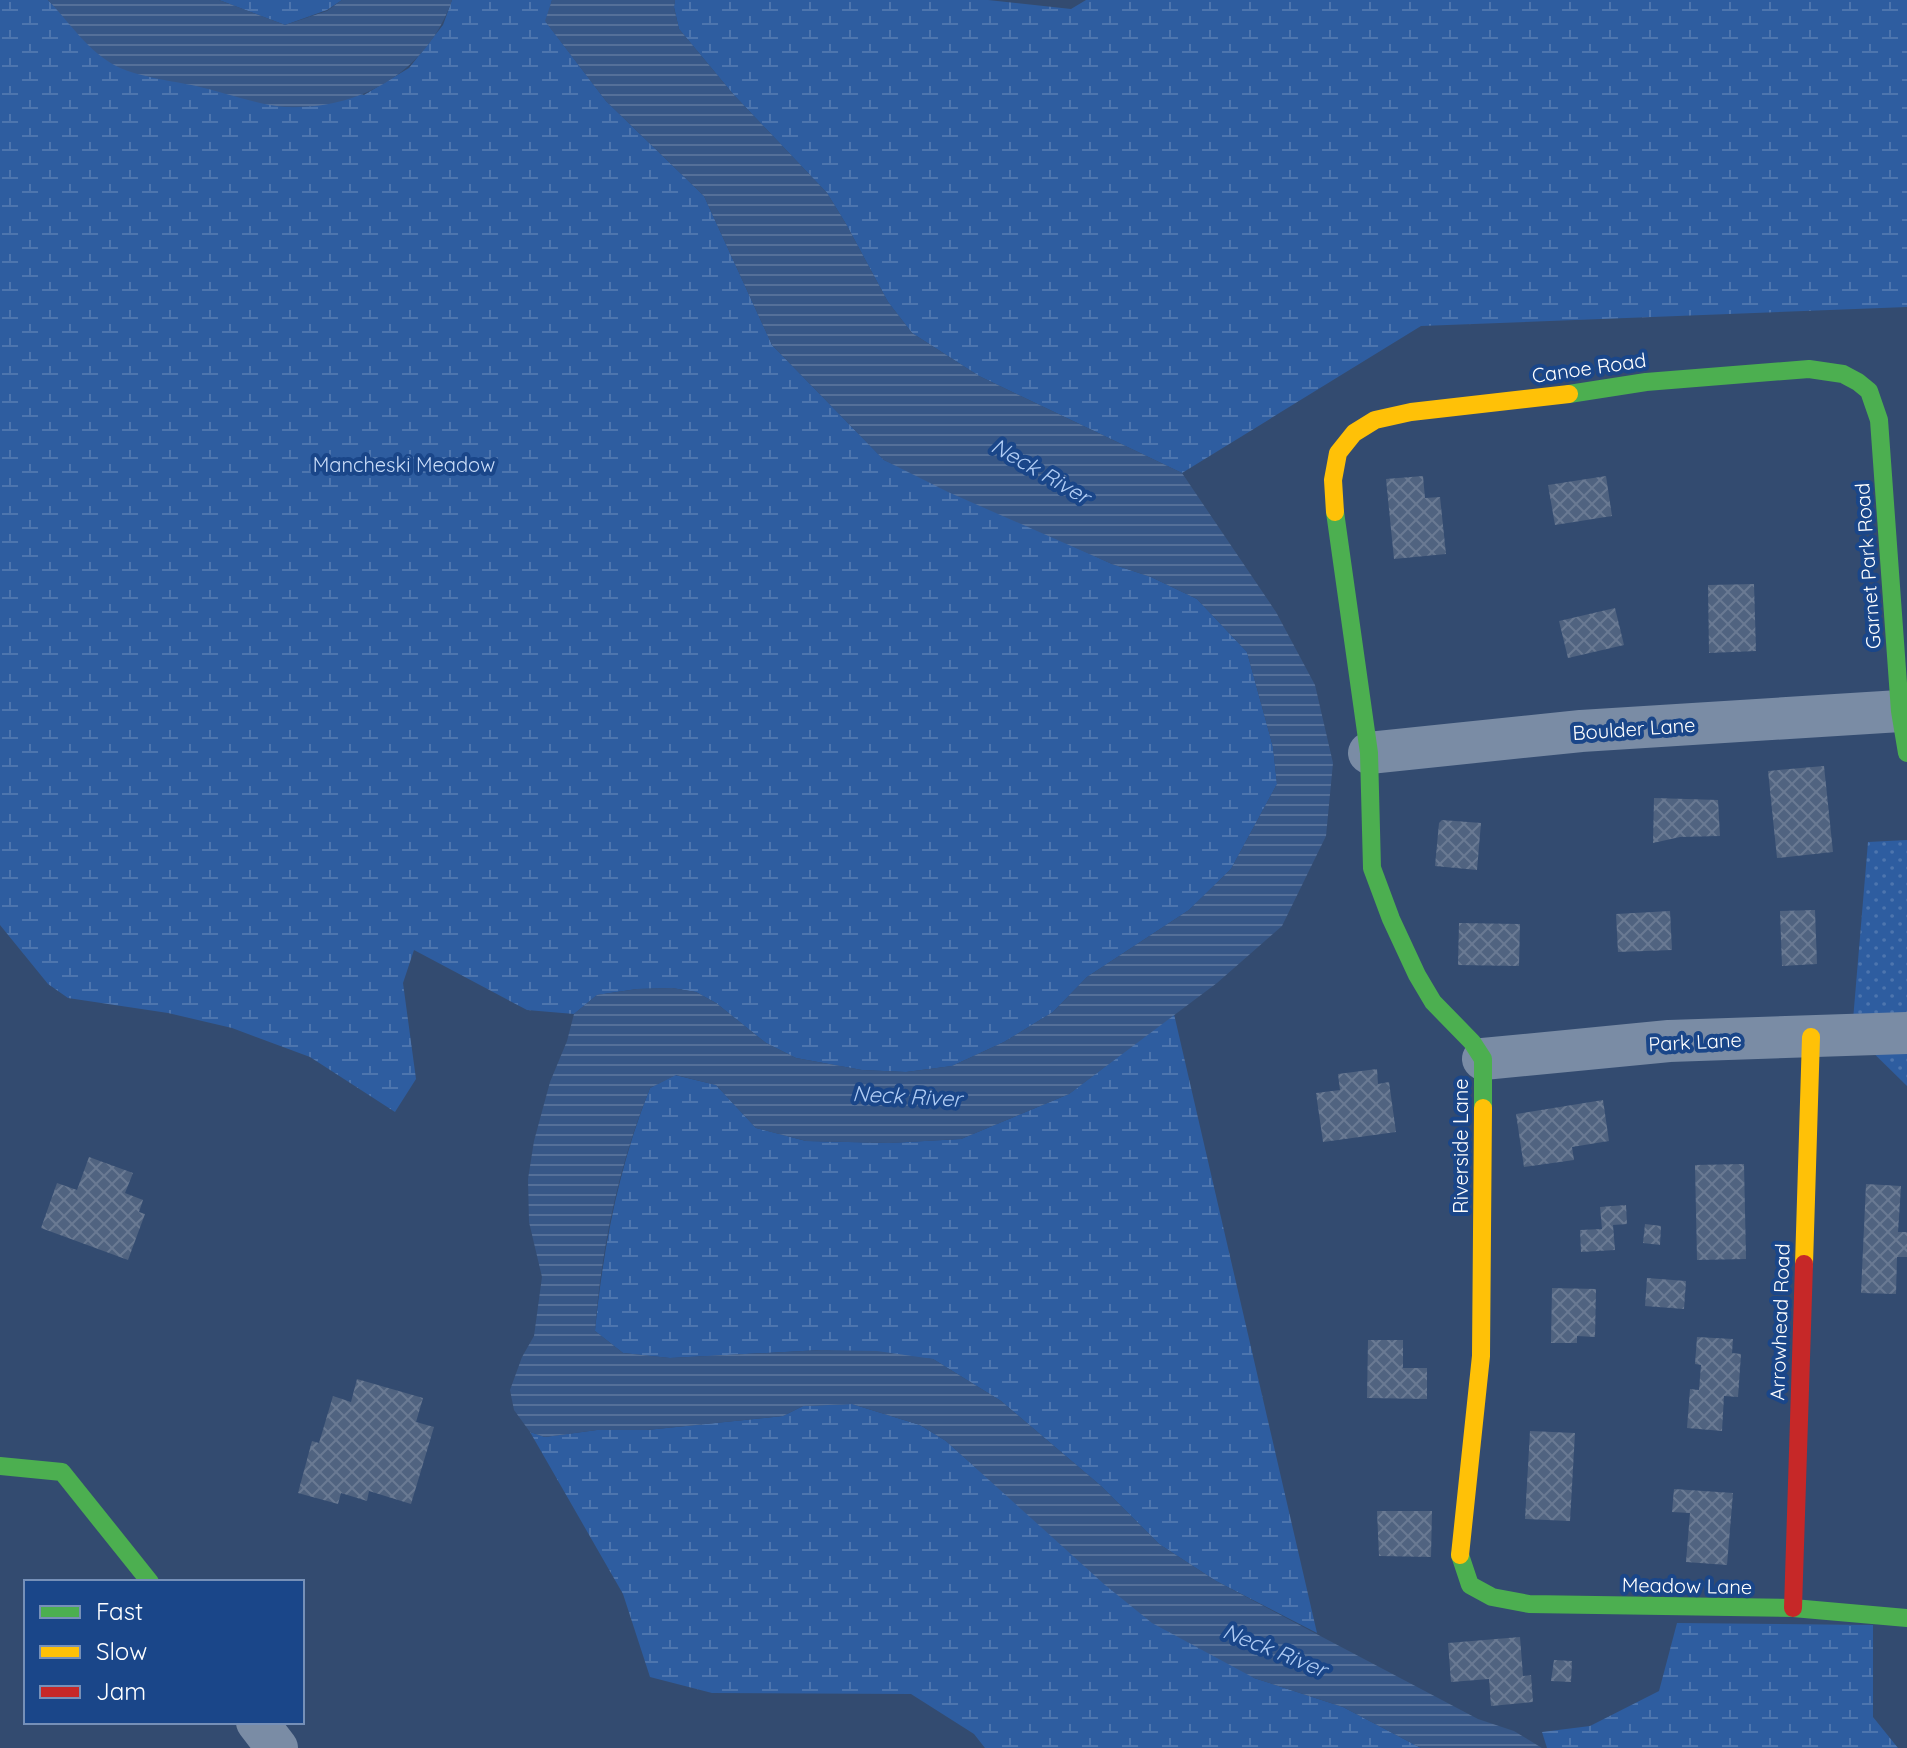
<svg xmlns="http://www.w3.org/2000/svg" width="1907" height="1748" viewBox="0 0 1907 1748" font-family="Quicksand,sans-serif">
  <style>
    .grass { fill: url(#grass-dots) }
    .wetland { fill: url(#wetland-marsh) }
    .water { fill: url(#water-rules) }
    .building { fill: url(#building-cross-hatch) }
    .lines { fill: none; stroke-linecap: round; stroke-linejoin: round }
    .street { stroke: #7a8ca5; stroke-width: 42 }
    .fast { stroke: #4caf50; stroke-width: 18 }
    .slow { stroke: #ffc107; stroke-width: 18 }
    .jam { stroke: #c62828; stroke-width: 18 }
    .labels { text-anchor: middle; stroke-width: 8; stroke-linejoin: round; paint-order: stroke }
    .street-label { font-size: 20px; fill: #fff; stroke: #1a4689 }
    .park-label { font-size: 20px; fill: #caddf9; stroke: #1a4689 }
    .water-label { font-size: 22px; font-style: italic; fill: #b0ccf4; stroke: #1a4689 }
  </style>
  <defs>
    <pattern id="grass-dots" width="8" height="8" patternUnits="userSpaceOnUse" patternTransform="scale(2)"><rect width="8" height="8" fill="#2e5da0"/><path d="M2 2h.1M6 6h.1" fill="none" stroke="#4d75ae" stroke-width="1.8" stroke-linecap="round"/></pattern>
    <pattern id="wetland-marsh" width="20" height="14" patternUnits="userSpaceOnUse" patternTransform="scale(2)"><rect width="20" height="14" fill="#2e5da0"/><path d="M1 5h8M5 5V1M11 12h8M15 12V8" fill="none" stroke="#4d75ae"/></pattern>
    <pattern id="water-rules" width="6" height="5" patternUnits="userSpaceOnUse" patternTransform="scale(2)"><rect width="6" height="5" fill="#375787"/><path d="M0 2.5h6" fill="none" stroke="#557099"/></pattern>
    <pattern id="building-cross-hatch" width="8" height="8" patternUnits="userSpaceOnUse" patternTransform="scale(2)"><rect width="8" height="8" fill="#506380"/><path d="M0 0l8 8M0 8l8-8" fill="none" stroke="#6a7a93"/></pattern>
  </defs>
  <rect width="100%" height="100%" fill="#334b70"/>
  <path class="grass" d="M1907,840v246l-55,-54 16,-190z"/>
  <g class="wetland">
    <path d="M0,0h48l16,16 300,79 45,-27 34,-43 9,-25h100l-6,22 60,79 98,95 68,149 112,115 228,104 39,13 46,22 50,53 26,95 4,37 -46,85 -42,41 -102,67 -34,35 -49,30 -52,24 -46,6 -44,-2 -66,-12 -30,-15 -50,-40 -20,-11 -24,-4 -35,1 -40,6 -23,19 -47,-4 -113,-60 -11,33 13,96 -21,33 -85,-55 -78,-29 -64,-15 -100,-15 -20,-14 -48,-59z"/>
    <path d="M219,0h123l-15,10 -42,15z"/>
    <path d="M675,0h313l83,9 15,-9h821v307l-486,19 -239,147 -203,-97 -67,-43 -24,-31 -42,-78 -19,-31 -94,-99 -54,-65 -5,-22z"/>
    <path d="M1174,1014l143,619 -101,-52 -57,-37 -58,-58 -100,-85 -68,-42 -112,-9 -151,8 -47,-5 -28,-22c8,-83 24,-165 55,-243l25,-13 41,10 40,43 50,13 83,2 72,-4 108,-45z"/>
    <path d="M852,1404l68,21 26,16 94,84 214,153 89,29 78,41h-436l-11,-14 -63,-40 -199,-1 -62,-16 -27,-83 -93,-162 15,5 52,-7h50l136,-14 20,-10z"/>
    <path d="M1677,1623l196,2v92l25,31h-351l-5,-16 48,-6 69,-35z"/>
  </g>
  <g class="water">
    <path d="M48,0h171l66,25 42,-14 15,-11h110c-25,72 -92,110 -167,107 -27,-2 -62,-15 -89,-21 -23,-5 -57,-9 -78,-19 -30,-15 -47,-43 -70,-67z"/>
    <path d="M552,0h123l-1,8 5,21 54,65 94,99 19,31 42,78 24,31 67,43 203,97 94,139 39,73 18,78 -7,73 -44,90 -65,57 -148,111 -108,45 -72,4 -83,-2 -50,-13 -40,-43 -40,-10 -26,13c-31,76 -49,161 -55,243l28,22 47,5 151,-8 56,1 56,8 68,42 100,85 58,58 57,37 262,138 36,12 28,17h-121l-78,-41 -89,-29 -102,-55 -47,-38 -159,-144 -26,-16 -68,-21 -49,2 -20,10 -136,14h-50l-52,7 -15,-5 -16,-22 -4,-20 12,-33 12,-21 8,-59 -13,-55 -1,-43 6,-38 16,-59 17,-41 7,-27 23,-19 40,-6 35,-1 24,4 20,11 50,40 30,15 66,12 44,2 46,-6 52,-24 49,-30 34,-35 102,-67 42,-41 46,-85 -4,-37 -26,-95 -50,-53 -46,-22 -39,-13 -164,-72 -64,-32 -112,-115 -68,-149 -98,-95 -61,-80z"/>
  </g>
  <g class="building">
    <path d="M1423,476l2,22 15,-1 6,57 -52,5 -8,-80z"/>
    <path d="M1606,476l6,40 -57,9 -7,-40z"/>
    <path d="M1754,584l2,67 -47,2 -1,-68z"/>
    <path d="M1615,608l9,37 -56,13 -9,-37z"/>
    <path d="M1824,766l9,86 -56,6 -9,-87z"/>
    <path d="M1654,798l64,2 2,36 -40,1 -27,6z"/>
    <path d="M1442,820l39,3 -4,47 -42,-4 4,-43z"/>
    <path d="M1815,910l2,54 -35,2 -2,-55z"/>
    <path d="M1670,911l2,39 -54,2 -2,-38z"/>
    <path d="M1459,923l61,1 -1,42 -61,-1z"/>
    <path d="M1377,1069l1,15 11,-2 7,50 -73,10 -7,-49 24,-3 -2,-16z"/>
    <path d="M1603,1100l6,41 -37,6 2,13 -50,7 -8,-53z"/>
    <path d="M89,1157l44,16 -8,20 18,7 -4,12 6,2 -17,46 -87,-32 16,-45 20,7z"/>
    <path d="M1744,1164l2,95 -49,1 -2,-95z"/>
    <path d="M1866,1184l35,2 -3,46h9v25h-10l-1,37 -35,-1z"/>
    <path d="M1626,1205l1,19 -14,1 2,25 -34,2 -1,-22 22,-1 -2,-22z"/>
    <path d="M1645,1224l16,2 -1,19 -17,-2z"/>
    <path d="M1647,1278l39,3 -2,28 -39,-3z"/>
    <path d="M1552,1288l44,1 -1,48 -18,-1v7h-26z"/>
    <path d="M1697,1337l36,2 -1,14 9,1 -3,43 -14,-1 -2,35 -35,-3 3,-39 9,1 2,-25 -6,-1z"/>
    <path d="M1368,1340h35v28h24v31l-60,-1z"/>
    <path d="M357,1379l66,19 -7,24 18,5 -23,77 -42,-13 -2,10 -26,-8 -3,11 -40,-11 14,-52 7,2 14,-47 18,6z"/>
    <path d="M1530,1431l45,2 -5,88 -45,-2z"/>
    <path d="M1674,1489l59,4 -6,72 -41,-3 4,-49 -18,-1z"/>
    <path d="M1377,1511h55l-1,46 -52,-1z"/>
    <path d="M1520,1637l3,39 8,-1 2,27 -42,4 -2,-27 -38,3 -3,-39z"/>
    <path d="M1554,1660l18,1 -1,21 -20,-1z"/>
  </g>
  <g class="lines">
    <g class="street">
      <path d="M1369,753l212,-22 319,-20"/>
      <path d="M1483,1059l186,-18 238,-8"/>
      <path d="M257,1722l20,26"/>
    </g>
    <g class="fast">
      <path d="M1569,394l77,-12 163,-13 34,5 15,8 11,9 10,29 21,291 7,42"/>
      <path d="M1335,512l34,241 3,115 19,51 26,56 16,27 39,40 11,17v49"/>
      <path d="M0,1466l62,6 88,110"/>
      <path d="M1460,1555l10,30 22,12 37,7 264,4 114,10"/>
    </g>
    <g class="slow">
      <path d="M1335,512l-2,-32 5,-27 16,-20 21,-13 36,-8 158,-18"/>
      <path d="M1804,1264l7,-227"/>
      <path d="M1460,1555l21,-199 2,-248"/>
    </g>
    <path class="jam" d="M1793,1608l11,-344"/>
  </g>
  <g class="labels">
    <g class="street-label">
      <text transform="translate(1589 368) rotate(-8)" y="7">Canoe Road</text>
      <text transform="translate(1868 566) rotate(-94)" y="7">Garnet Park Road</text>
      <text transform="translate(1634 729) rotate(-4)" y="7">Boulder Lane</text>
      <text transform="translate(1695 1042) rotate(-3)" y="7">Park Lane</text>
      <text transform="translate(1461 1146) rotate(-90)" y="7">Riverside Lane</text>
      <text transform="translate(1780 1322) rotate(-88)" y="7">Arrowhead Road</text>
      <text transform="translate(1687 1586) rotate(1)" y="7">Meadow Lane</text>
    </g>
    <g class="park-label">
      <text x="404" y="472">Mancheski Meadow</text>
    </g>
    <g class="water-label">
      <text transform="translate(1041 471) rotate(30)" y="8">Neck River</text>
      <text transform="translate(907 1096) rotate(3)" y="8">Neck River</text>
      <text transform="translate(1275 1650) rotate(22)" y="8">Neck River</text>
    </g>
  </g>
  <rect x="24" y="1580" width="280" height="144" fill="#1a4689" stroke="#7690b8" stroke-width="2"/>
  <rect x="40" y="1606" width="40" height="12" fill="#4caf50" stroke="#7690b8" stroke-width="2"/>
  <text x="96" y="1620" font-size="24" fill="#ffffff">Fast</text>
  <rect x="40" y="1646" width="40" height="12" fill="#ffc107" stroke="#7690b8" stroke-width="2"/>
  <text x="96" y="1660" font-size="24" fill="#ffffff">Slow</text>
  <rect x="40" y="1686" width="40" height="12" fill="#c62828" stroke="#7690b8" stroke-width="2"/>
  <text x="96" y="1700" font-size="24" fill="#ffffff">Jam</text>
</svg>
